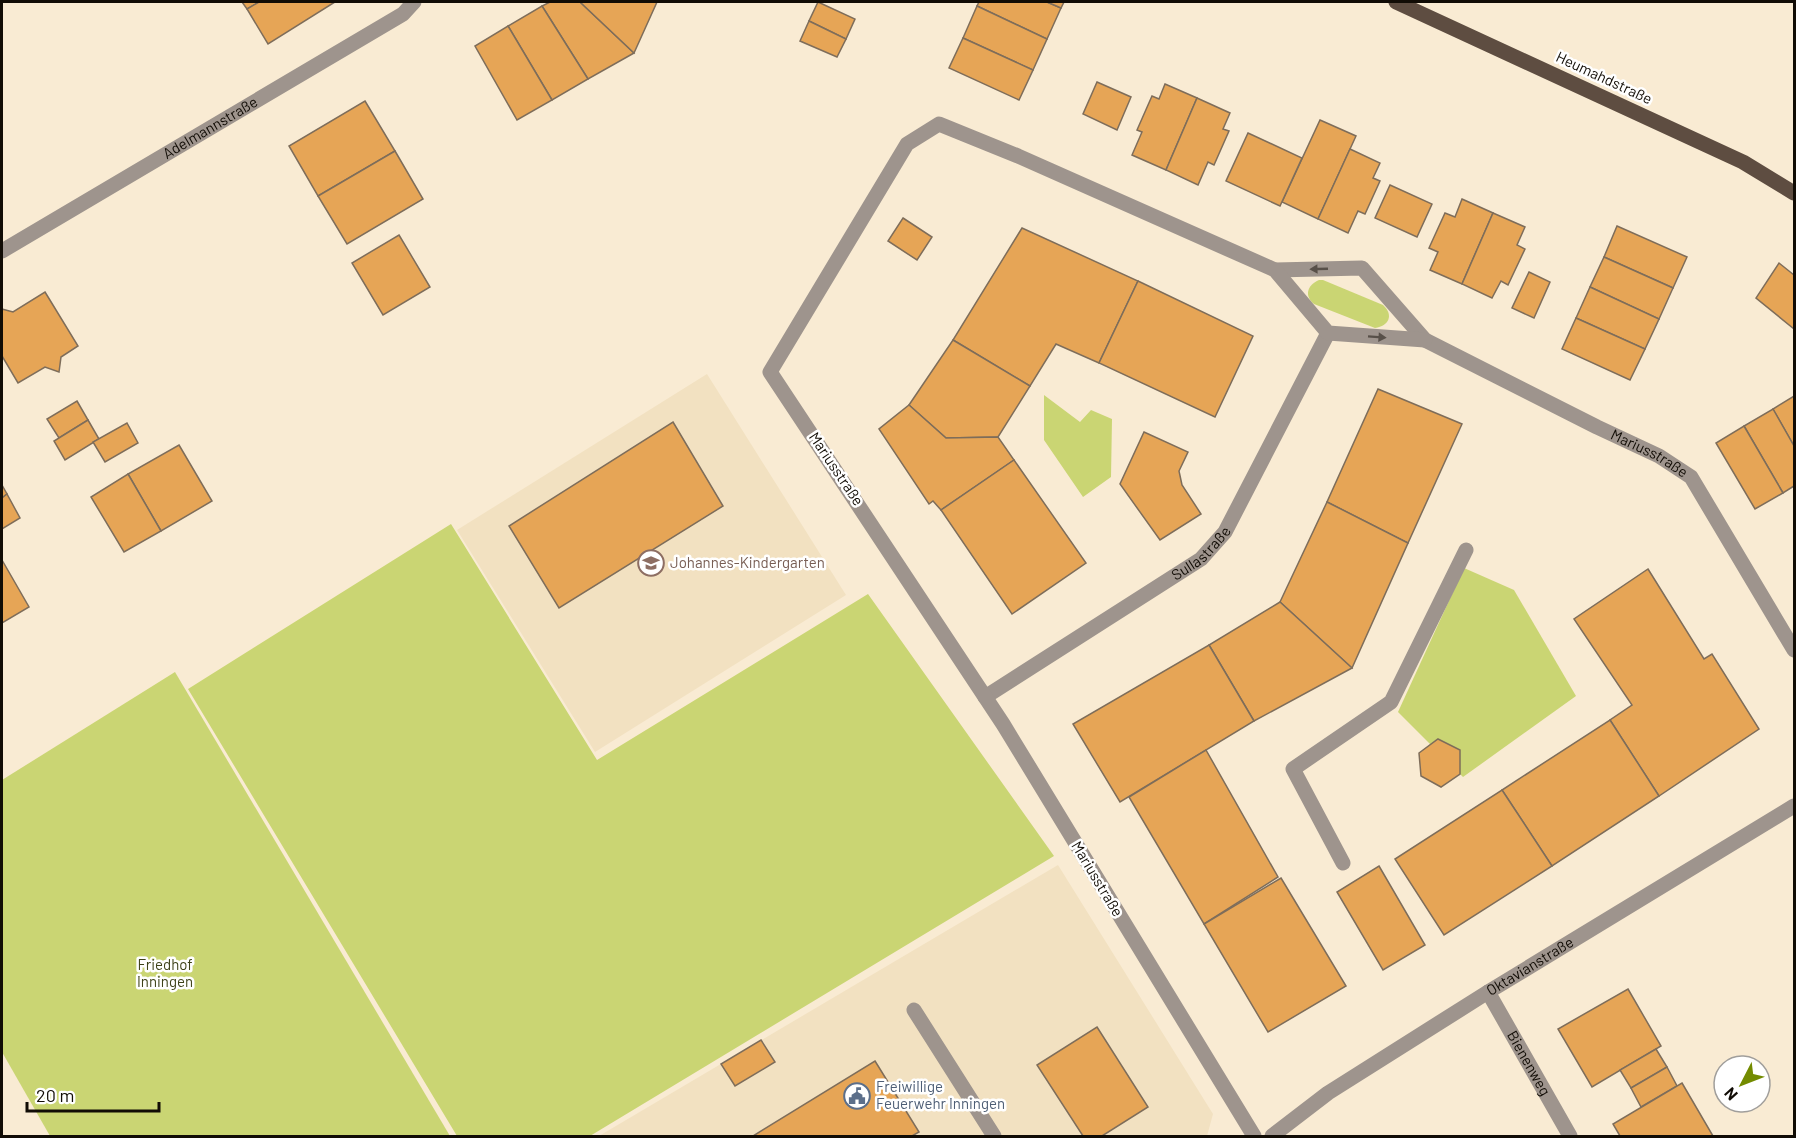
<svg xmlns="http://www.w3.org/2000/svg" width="1796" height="1138" viewBox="0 0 1796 1138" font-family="Barlow,sans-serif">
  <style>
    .built { fill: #f2e1c1 }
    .green { fill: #cad573 }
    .building { fill: #e6a556; stroke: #7e6d5a; stroke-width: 1.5 }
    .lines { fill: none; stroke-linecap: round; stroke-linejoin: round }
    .minor { stroke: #9e948d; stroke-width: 15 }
    .major { stroke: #5e4d41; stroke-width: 15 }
    .oneway { fill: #585049 }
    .labels { text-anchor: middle; stroke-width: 5; stroke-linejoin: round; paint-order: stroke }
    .street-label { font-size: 15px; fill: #110c05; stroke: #fff }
    .education-label { font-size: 15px; fill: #785e54; stroke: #fff; text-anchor: start }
    .park-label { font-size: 15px; fill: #3e4219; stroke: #fff }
    .service-label { font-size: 15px; fill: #4e5e75; stroke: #fff; text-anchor: start }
  </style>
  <rect width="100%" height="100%" fill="#f9ebd3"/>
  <g class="built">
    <path d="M707,374l139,221 -251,157 -138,-222z"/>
    <path d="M1058,865l155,249 -6,22h-608z"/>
  </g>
  <g class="green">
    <path d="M1319,280h4l60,25c11,10 6,21 -8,23l-61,-24c-10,-8 -7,-19 5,-24z"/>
    <path d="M1044,395l36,27 11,-12 21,9 -1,58 -28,20 -39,-57z"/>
    <path d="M451,524l146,236 271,-166 186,262 -464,280h-133l-269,-447z"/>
    <path d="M1464,568l50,22 62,106 -113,81 -65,-65z"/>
    <path d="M175,672l275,464h-400l-48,-84v-272z"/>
  </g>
  <g class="building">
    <path d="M242,2h17l-12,7z"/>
    <path d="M259,2h76l-67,42 -21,-35z"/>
    <path d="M550,2h30l54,51 -46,26 -46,-73z"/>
    <path d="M580,2h77l-23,51z"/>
    <path d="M818,2l37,17 -9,20 -37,-18z"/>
    <path d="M979,2h68l14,6 -14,31 -70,-33z"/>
    <path d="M1047,2h17l-3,6z"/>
    <path d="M542,6l46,73 -36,21 -44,-74z"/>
    <path d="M977,6l70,33 -14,31 -70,-32z"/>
    <path d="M809,21l37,18 -9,18 -37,-16z"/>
    <path d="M508,26l44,74 -35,20 -42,-74z"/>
    <path d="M963,38l70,32 -14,30 -70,-32z"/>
    <path d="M1097,82l34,15 -14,33 -34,-16z"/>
    <path d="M1165,84l32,14 -31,72 -34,-15 10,-23 -5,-2 15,-34 7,3z"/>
    <path d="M1197,98l33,15 -7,16 6,2 -15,34 -6,-3 -10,23 -32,-15z"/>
    <path d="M365,101l30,50 -77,45 -29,-50z"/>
    <path d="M1320,120l36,16 -38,83 -36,-17z"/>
    <path d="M1248,133l54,25 -22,48 -54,-25z"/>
    <path d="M1350,149l30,14 -7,15 7,3 -15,33 -7,-3 -10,22 -30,-14z"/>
    <path d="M395,151l28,48 -76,45 -29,-48z"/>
    <path d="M1390,185l42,19 -15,33 -42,-19z"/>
    <path d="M1462,199l31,14 -31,71 -32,-14 8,-18 -9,-4 16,-35 10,4z"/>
    <path d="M1493,213l32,14 -8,18 8,4 -17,36 -7,-4 -9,17 -30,-14z"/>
    <path d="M903,218l29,19 -15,23 -29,-19z"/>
    <path d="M1617,226l70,31 -14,31 -69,-31z"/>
    <path d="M1022,228l116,53 -39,82 -43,-19 -26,42 -77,-46z"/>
    <path d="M399,235l31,52 -47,28 -31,-52z"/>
    <path d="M1604,257l69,31 -14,31 -69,-32z"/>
    <path d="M1779,263l15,12v54l-38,-31z"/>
    <path d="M1529,272l21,10 -16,36 -22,-10z"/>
    <path d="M1138,281l115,55 -38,81 -116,-54z"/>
    <path d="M1590,287l69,32 -14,30 -69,-31z"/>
    <path d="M45,292l33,54 -17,11 -2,15 -14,-5 -27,16 -16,-27v-47l11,3z"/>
    <path d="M1576,318l69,31 -15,31 -68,-31z"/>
    <path d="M953,340l77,46 -32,51 -52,1 -37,-33z"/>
    <path d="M1378,389l84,35 -54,119 -81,-41z"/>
    <path d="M1794,396v50l-21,-37z"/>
    <path d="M77,401l11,19 -29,18 -12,-19z"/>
    <path d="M909,405l37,33 52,-1 16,23 -73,50 -8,-9 -4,3 -50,-75z"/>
    <path d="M1773,409l21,37v40l-11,7 -39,-67z"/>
    <path d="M88,420l11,19 -34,21 -11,-19z"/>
    <path d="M673,422l50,84 -164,102 -50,-82z"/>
    <path d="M127,423l11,20 -33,19 -12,-20z"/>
    <path d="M1744,426l39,67 -28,16 -39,-66z"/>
    <path d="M1144,432l44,20 -9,19 3,14 19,29 -41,26 -40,-56z"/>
    <path d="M179,445l33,56 -51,30 -33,-57z"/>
    <path d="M1014,460l72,103 -74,51 -71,-104z"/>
    <path d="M128,474l33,57 -37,21 -33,-55z"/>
    <path d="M2,485l5,9 -5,4z"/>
    <path d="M7,494l13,24 -18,11v-31z"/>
    <path d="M1327,502l81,41 -56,125 -72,-66z"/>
    <path d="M2,560l27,47 -27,16z"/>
    <path d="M1648,569l56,90 8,-5 47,75 -100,67 -49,-76 22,-15 -58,-86z"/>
    <path d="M1280,602l72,66 -98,53 -45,-76z"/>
    <path d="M1209,645l45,76 -134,81 -47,-78z"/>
    <path d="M1610,720l49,76 -107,70 -50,-76z"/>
    <path d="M1438,739l22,11v24l-19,13 -20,-11 -2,-23z"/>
    <path d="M1206,750l72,127 -74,47 -75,-127z"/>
    <path d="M1502,790l50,76 -108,69 -49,-76z"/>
    <path d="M1379,866l46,79 -42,25 -46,-78z"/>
    <path d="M1281,878l65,108 -78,46 -64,-108z"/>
    <path d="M1628,989l33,57 -69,41 -34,-58z"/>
    <path d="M1097,1027l51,80 -46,29h-19l-46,-71z"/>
    <path d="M761,1040l14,22 -40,24 -14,-22z"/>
    <path d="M1656,1049l11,18 -36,21 -11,-18z"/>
    <path d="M875,1061l44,71 -7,4h-159z"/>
    <path d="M1667,1067l10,19 -36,21 -10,-19z"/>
    <path d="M1682,1083l31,53h-93l-7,-12z"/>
  </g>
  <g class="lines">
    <g class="minor">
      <path id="s1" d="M2,251l401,-237 11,-12"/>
      <path id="s2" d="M1275,270l87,-2 63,72 172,87 62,29 32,21 103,173"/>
      <path id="s3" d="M985,697l216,-138 24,-27 103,-199"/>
      <path d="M1343,863l-50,-94 98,-67 75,-152"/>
      <path id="s4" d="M1488,992l82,144"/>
      <path d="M914,1010l80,126"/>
      <path d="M1254,1136l-251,-412 -233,-352 137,-228 32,-20 79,32 257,114 53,63 97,7"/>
      <path id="s5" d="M1272,1136l56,-43 160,-101 306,-186"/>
    </g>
    <path class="major" d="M1396,2l347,160 51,31"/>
  </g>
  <defs><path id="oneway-solid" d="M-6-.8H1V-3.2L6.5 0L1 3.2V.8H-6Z" transform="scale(1.5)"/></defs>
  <g class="oneway">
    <use href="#oneway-solid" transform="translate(1319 269) rotate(178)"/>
    <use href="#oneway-solid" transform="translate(1377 337) rotate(4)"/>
  </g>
  <defs>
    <g id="school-ring" transform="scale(1.35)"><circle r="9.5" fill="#fff" stroke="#8d6e63" stroke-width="1.5"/><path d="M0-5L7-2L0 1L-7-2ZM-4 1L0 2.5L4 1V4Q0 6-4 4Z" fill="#8d6e63"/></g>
    <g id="civic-ring" transform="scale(1.35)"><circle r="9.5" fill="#fff" stroke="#5c6f8a" stroke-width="1.5"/><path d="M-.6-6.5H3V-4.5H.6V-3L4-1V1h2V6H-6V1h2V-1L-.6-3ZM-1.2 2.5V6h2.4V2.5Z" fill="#5c6f8a"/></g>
  </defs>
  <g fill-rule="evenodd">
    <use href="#school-ring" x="651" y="563"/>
    <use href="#civic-ring" x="857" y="1096"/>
  </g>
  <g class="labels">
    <g class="street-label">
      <text transform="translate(1604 78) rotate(25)" y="5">Heumahdstraße</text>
      <text dy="5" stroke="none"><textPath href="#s1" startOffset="242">Adelmannstraße</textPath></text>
      <text dy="5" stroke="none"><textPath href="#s2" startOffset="434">Mariusstraße</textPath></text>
      <text transform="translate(836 469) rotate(56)" y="5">Mariusstraße</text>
      <text dy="5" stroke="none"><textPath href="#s3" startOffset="260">Sullastraße</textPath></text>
      <text transform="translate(1097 879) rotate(59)" y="5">Mariusstraße</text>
      <text dy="5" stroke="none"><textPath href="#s5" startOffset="309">Oktavianstraße</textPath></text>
      <text dy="5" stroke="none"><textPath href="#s4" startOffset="82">Bienenweg</textPath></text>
    </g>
    <g class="education-label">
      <text x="670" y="568">Johannes-Kindergarten</text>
    </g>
    <g class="park-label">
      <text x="165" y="970">Friedhof<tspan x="165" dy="17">Inningen</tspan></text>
    </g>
    <g class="service-label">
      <text x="876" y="1092">Freiwillige<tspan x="876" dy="17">Feuerwehr Inningen</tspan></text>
    </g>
  </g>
  <rect width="1796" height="1138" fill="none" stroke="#110c05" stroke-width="6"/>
  <g transform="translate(1742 1084) rotate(228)"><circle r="28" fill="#ffffff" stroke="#a09e9b" stroke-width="1.5"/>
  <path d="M0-4.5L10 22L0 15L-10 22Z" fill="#738b00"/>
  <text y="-9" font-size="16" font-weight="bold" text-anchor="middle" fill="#110c05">N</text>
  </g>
  <path d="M27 1102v9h132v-9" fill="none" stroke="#110c05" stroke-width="3"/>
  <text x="36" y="1102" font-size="18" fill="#110c05" stroke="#ffffff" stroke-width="4.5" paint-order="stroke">20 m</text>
</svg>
